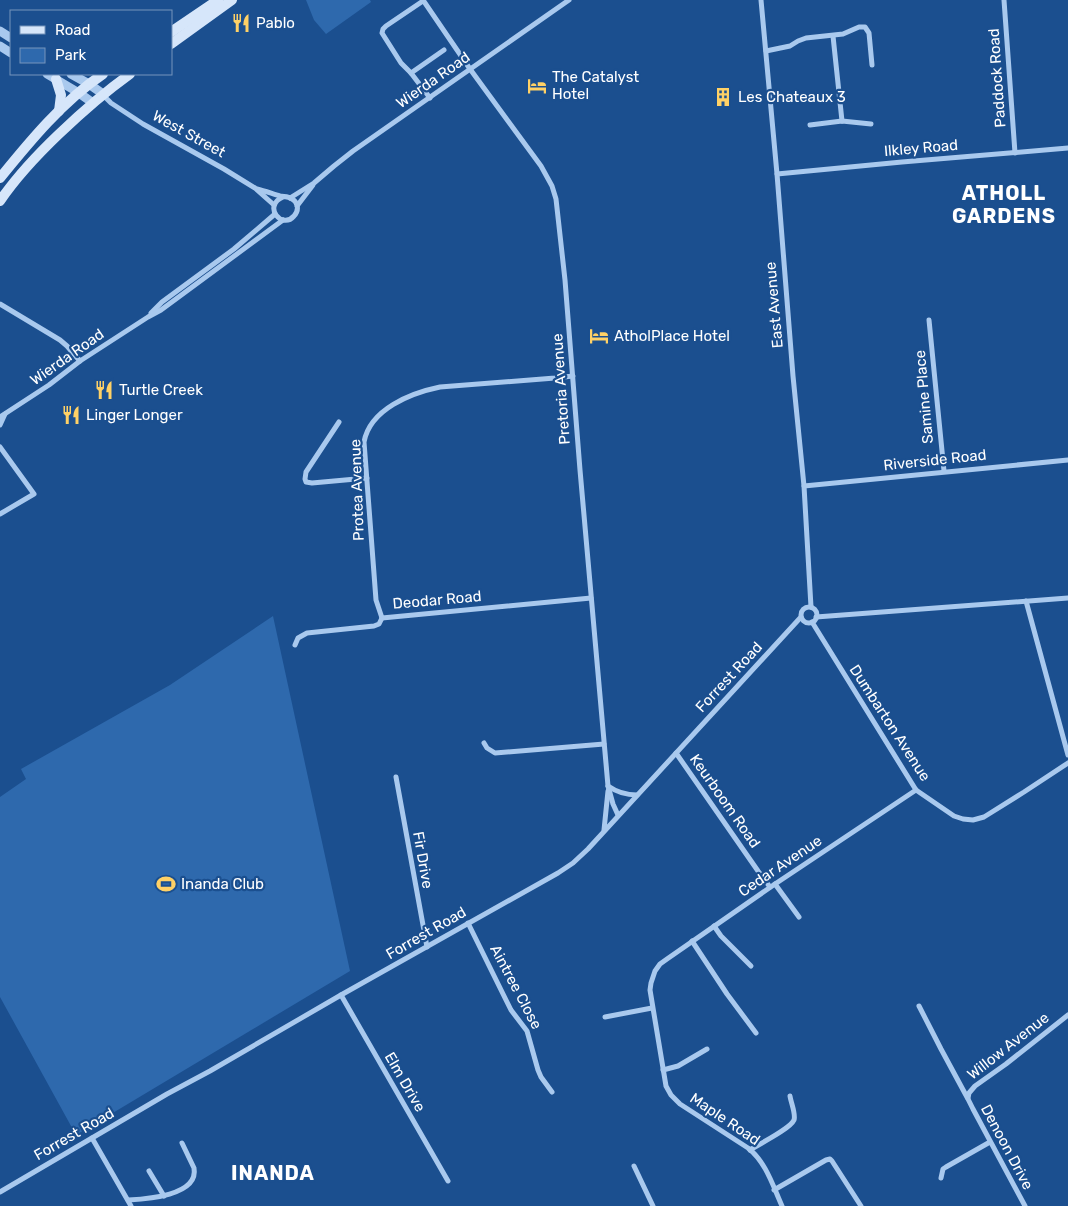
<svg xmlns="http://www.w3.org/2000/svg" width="1068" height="1206" viewBox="0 0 1068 1206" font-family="Rubik,sans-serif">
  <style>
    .green { fill: #2e69ad }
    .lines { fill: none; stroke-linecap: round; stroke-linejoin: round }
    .minor { stroke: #a9c9ee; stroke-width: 5 }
    .tertiary { stroke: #a9c9ee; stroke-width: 9 }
    .secondary { stroke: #d6e6fa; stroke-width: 10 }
    .labels { text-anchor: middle; stroke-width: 4.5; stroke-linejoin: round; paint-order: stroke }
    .poi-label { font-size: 15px; fill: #fff; stroke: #1b4f8f; text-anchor: start }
    .street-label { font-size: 15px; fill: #fff; stroke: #1b4f8f }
    .district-label { font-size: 20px; font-weight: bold; letter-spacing: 1px; fill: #fff; stroke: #1b4f8f }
  </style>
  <rect width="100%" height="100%" fill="#1b4f8f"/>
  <g class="green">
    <path d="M306,0h64l1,2 -45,32 -12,-14z"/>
    <path d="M273,616l77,355 -274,164 -76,-138v-200l26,-18 -5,-10 149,-84z"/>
  </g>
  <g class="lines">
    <g class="minor">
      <path d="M423,0l47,69 71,97 11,20 4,13 9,81 15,190 28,316 5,18 5,11"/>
      <path d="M761,0l16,174 16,202 11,110 7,121"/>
      <path d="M1004,0l11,153"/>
      <path d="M423,1l-37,25 -3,3 -1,4 19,30 10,10 19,25"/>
      <path d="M833,36l9,85"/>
      <path d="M766,51l24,-5 8,-5 8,-3 37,-4 16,-7h6l4,6 3,32"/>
      <path d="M411,73l33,-23"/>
      <path d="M103,95l8,8 32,21 81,45 31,19 19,17"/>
      <path d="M810,125l32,-4 29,3"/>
      <path d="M777,174l125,-12 166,-14"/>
      <path d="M257,189c8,2 16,5 23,7 4,1 8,0 12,3 2,1 4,3 5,6 1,4 0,8 -3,11 -12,14 -32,-10 -11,-19"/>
      <path d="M290,198l24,-15 20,-17 19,-15 216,-151"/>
      <path d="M297,206l16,-21"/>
      <path d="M0,304l60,36 7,6 13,15"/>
      <path d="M151,313l11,-11 72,-53 41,-35"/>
      <path d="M929,320l15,151"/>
      <path d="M0,417l49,-32 31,-24 68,-44 13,-7 122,-90"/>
      <path d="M339,422l-33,50 -1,7 1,3 6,1 55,-5"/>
      <path d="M0,425l5,-11"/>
      <path d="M0,447l34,47 -34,20"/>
      <path d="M804,486l264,-26"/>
      <path d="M1026,601l42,154"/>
      <circle cx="809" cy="615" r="8"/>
      <path d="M816,617l252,-19"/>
      <path d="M382,618l-6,-18 -12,-158c6,-33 47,-49 76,-55l115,-9 18,-2"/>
      <path d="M382,618l209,-20"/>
      <path d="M812,622l104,168 38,26 9,3 10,1 11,-3 40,-25 44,-29"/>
      <path d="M295,645l3,-7 9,-5 67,-7 5,-2 3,-6"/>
      <path d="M484,743l3,5 8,5 109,-9"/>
      <path d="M676,753l82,118 12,16"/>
      <path d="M396,777l31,170"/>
      <path d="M608,786c10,7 18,9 29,9"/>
      <path d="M604,830l4,-39"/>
      <path d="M775,884l24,33"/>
      <path d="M468,923l38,77 5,10 16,21 11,39 3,7 11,15"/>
      <path d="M714,926l7,10 30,30"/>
      <path d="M692,941l35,53 29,39"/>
      <path d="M341,995l107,186"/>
      <path d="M919,1006l22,43 27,50 5,10 52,97"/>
      <path d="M605,1017l47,-9"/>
      <path d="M663,1070l15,-4 29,-17"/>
      <path d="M968,1098l1,-5 6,-7 31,-22 62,-49"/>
      <path d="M92,1138l39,68"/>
      <path d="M750,1150c9,-6 40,-21 44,-30 2,-6 -3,-17 -4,-24"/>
      <path d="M634,1166l19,40"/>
      <path d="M149,1171l15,25"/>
      <path d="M941,1178l2,-9 3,-2 44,-25"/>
      <path d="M774,1190l52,-30 4,-1 2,2 29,45"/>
      <path d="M0,1192l167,-98 43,-23 131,-76 217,-122 15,-10 15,-14 213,-232"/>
      <path d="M128,1200c17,-1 71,-4 66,-32l-12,-25"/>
      <path d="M782,1206c-9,-20 -16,-44 -34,-58l-68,-44 -9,-9 -5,-9 -16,-96 1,-7 4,-12 5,-7 7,-5 108,-75 141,-94"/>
    </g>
    <g class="tertiary">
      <path d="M0,31l11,7"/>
      <path d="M0,46l11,7"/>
      <path d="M47,74l32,19 14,10"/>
      <path d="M71,74l18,10 14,10"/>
    </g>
    <g class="secondary">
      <path d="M171,32l47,-32"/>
      <path d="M171,44l61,-44"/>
      <path d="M56,79l5,16 -2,16"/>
      <path d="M0,178c30,-37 63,-77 103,-104"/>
      <path d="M0,201c17,-25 37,-46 59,-67 23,-22 46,-42 71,-60"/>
    </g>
  </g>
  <defs>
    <g id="restaurant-bare" transform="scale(1.5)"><path d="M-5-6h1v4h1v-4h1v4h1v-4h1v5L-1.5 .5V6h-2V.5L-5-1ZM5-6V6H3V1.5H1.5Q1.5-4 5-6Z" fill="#ffd166" stroke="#1b4f8f" stroke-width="2.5" paint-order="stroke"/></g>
    <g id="hotel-bare" transform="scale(1.5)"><path d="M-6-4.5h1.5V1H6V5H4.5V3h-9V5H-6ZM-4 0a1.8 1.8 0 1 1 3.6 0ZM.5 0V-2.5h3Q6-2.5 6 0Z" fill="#ffd166" stroke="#1b4f8f" stroke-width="2.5" paint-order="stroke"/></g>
    <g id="building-bare" transform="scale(1.5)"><path d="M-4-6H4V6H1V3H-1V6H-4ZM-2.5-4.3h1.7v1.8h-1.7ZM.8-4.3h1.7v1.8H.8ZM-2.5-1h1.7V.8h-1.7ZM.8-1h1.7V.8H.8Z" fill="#ffd166" stroke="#1b4f8f" stroke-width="2.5" paint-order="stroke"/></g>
    <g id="stadium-bare" transform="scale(1.5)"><path d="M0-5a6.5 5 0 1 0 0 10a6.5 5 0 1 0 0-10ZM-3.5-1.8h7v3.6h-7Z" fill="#ffd166" stroke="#1b4f8f" stroke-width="2.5" paint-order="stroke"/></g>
  </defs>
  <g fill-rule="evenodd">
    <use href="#restaurant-bare" x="241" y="23"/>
    <use href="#hotel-bare" x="537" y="86"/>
    <use href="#building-bare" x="723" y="97"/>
    <use href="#hotel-bare" x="599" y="336"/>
    <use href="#restaurant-bare" x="104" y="390"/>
    <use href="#restaurant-bare" x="71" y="415"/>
    <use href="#stadium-bare" x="166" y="884"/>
  </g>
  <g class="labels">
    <g class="poi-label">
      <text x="256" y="28">Pablo</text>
      <text x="552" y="82">The Catalyst<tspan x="552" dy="17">Hotel</tspan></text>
      <text x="738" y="102">Les Chateaux 3</text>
      <text x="614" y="341">AtholPlace Hotel</text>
      <text x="119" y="395">Turtle Creek</text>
      <text x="86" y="420">Linger Longer</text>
      <text x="181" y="889">Inanda Club</text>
    </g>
    <g class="street-label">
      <text transform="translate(997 78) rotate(-94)" y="5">Paddock Road</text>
      <text transform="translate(433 80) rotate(-35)" y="5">Wierda Road</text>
      <text transform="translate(189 134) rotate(29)" y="5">West Street</text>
      <text transform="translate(921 148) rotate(-5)" y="5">Ilkley Road</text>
      <text transform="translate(774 305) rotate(-95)" y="5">East Avenue</text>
      <text transform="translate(67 357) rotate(-35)" y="5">Wierda Road</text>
      <text transform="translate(561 389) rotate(-94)" y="5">Pretoria Avenue</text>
      <text transform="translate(924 397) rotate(-95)" y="5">Samine Place</text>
      <text transform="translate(935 460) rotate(-6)" y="5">Riverside Road</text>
      <text transform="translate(357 490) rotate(-92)" y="5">Protea Avenue</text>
      <text transform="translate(437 600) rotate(-5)" y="5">Deodar Road</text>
      <text transform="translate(729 677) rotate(-47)" y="5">Forrest Road</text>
      <text transform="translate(890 723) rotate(57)" y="5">Dumbarton Avenue</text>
      <text transform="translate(725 801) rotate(55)" y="5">Keurboom Road</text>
      <text transform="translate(423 860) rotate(80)" y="5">Fir Drive</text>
      <text transform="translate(780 866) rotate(-34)" y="5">Cedar Avenue</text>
      <text transform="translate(426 933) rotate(-30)" y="5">Forrest Road</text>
      <text transform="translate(516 987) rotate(62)" y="5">Aintree Close</text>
      <text transform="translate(1008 1046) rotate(-38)" y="5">Willow Avenue</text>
      <text transform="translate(405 1082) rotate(60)" y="5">Elm Drive</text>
      <text transform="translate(725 1119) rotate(34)" y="5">Maple Road</text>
      <text transform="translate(74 1134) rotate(-30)" y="5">Forrest Road</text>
      <text transform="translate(1007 1147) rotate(62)" y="5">Denoon Drive</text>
    </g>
    <g class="district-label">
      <text x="1004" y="200">ATHOLL<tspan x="1004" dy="23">GARDENS</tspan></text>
      <text x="273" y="1180">INANDA</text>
    </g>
  </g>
  <rect x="10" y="10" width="162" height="65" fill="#1b4f8f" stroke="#7695bc"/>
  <rect x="20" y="26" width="25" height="8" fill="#d6e6fa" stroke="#7695bc"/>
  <text x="55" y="35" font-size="15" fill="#ffffff">Road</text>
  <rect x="20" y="48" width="25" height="15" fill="#2e69ad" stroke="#7695bc"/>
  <text x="55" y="60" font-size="15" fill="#ffffff">Park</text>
</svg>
